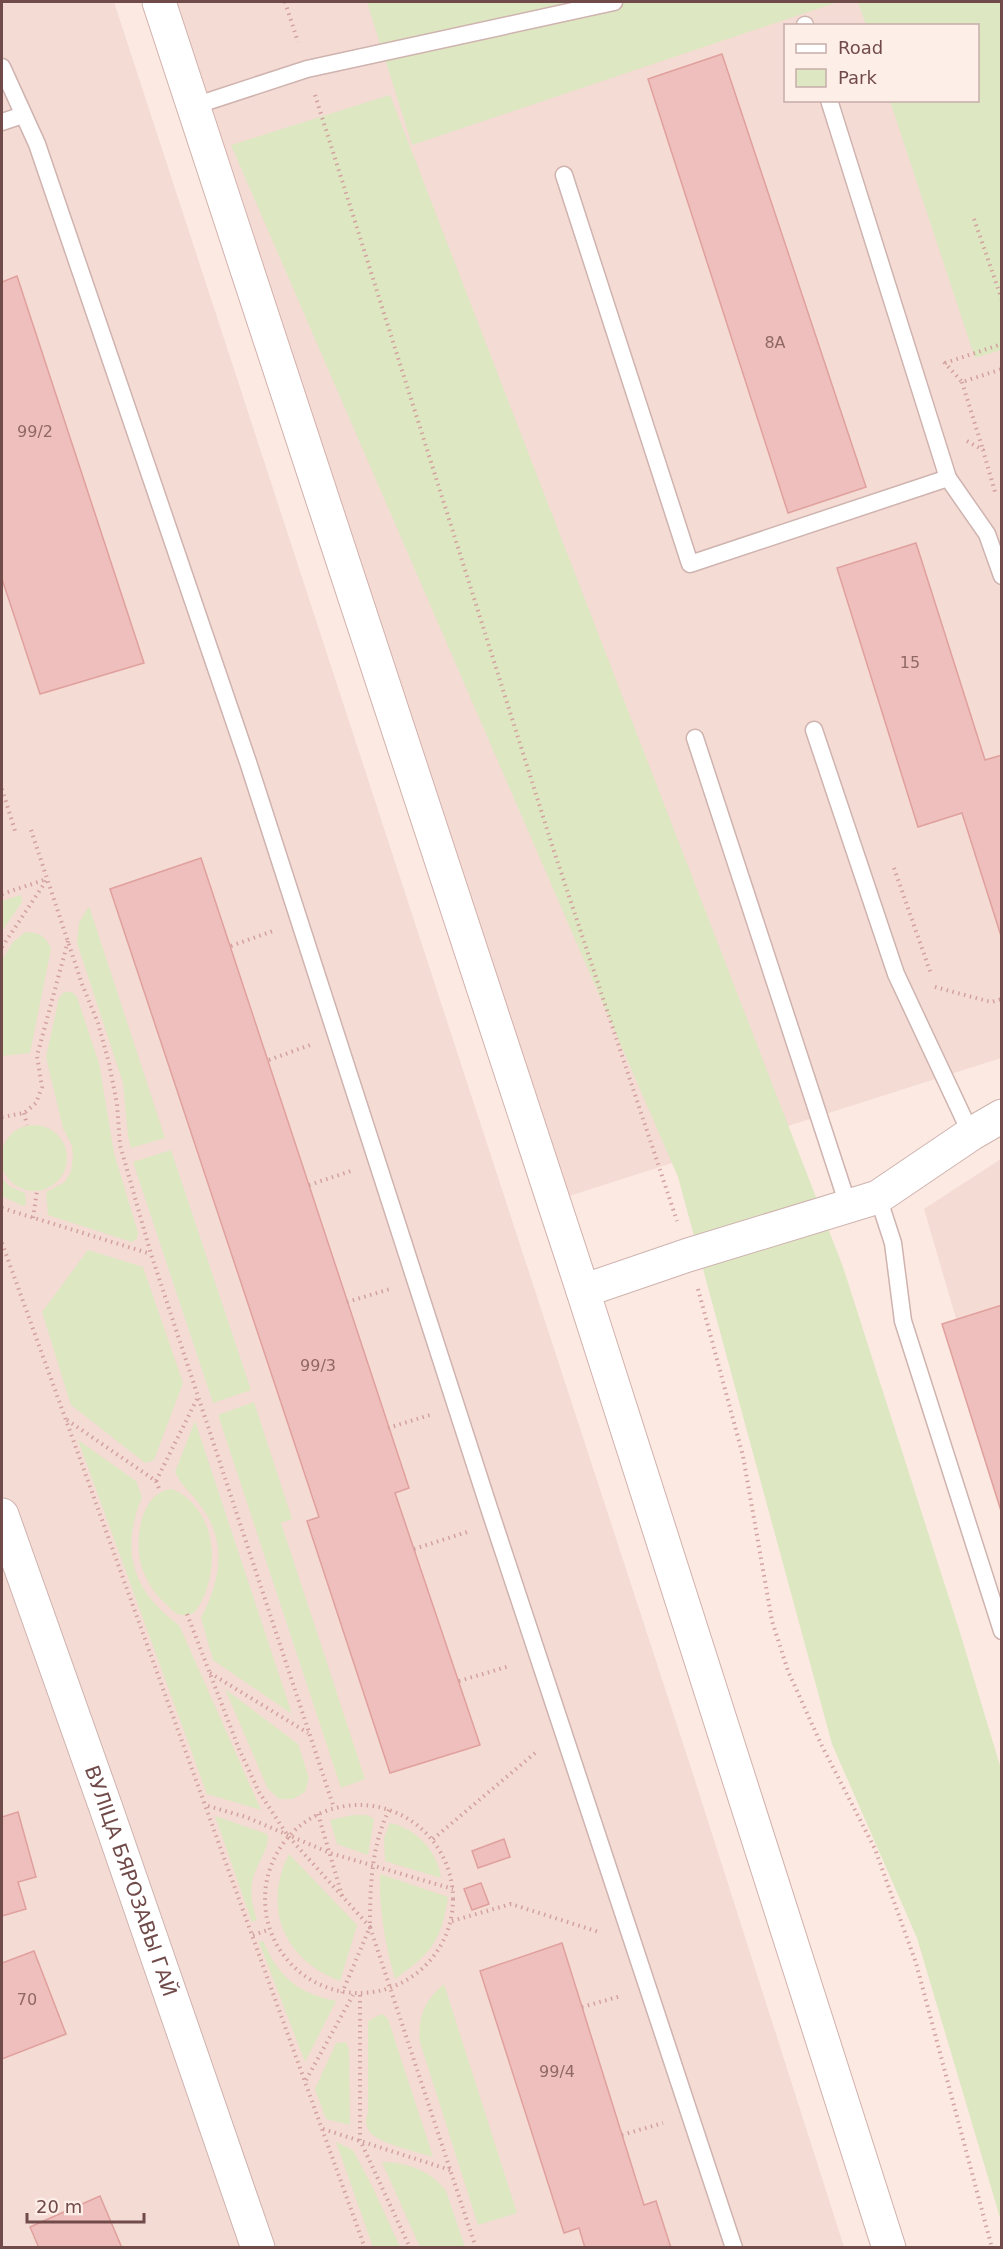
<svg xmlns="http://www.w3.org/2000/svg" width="1003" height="2249" viewBox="0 0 1003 2249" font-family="'DejaVu Sans',sans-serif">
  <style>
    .residential { fill: #f4dbd4; fill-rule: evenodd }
    .green { fill: #dde7c2 }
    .building { fill: #eebfbc; stroke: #e0a09d; stroke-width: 1.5 }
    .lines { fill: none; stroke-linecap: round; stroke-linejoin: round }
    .lane-casing { stroke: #cfb3af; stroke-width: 19 }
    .street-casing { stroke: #cfb3af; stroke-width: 35 }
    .secondary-casing { stroke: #d2b1ac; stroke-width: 35 }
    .path { stroke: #d3a29f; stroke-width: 4; stroke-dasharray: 1.5 4.5; stroke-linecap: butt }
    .lane { stroke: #fff; stroke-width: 16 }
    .street { stroke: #fff; stroke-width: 33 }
    .secondary { stroke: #fff; stroke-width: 33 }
    .labels { text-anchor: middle; stroke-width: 6; stroke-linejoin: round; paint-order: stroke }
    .number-label { font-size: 16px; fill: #906866 }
    .street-label { font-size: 20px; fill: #714b4a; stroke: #feeee8 }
  </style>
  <rect width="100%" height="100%" fill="#fbe9e2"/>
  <g class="residential">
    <path d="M2,2h112l577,1766 153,479 -842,1z"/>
    <path d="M174,2h827v1056l-432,138zM786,26h192v74h-192z"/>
    <path d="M1001,1159v313l-77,-263z"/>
  </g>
  <g class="green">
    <path d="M367,2h471l-426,143z"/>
    <path d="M858,2h143v348l-26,8 -85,-257 88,-1v-74l-112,-1z"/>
    <path d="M390,95l453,1172 115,359 43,143v452l-84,-283 -85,-194 -154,-567 -447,-1032z"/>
    <path d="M21,895l1,7 -20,29v-30z"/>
    <path d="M89,906l76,232 -34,10 -3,-12 -5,-53 -46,-140 2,-20z"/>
    <path d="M26,932c14,0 20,5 25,17l-21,104 -28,3v-96l11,-18z"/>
    <path d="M64,992h8l5,5 22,66 15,90 24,80 -1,6 -5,3 -84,-27 -2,-23 19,-10 6,-11 2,-14 -1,-11 -9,-18 -17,-71 13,-59z"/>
    <circle cx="34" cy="1158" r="33"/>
    <path d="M171,1150l80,240 -38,13 -80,-241z"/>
    <path d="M2,1178l7,8 16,7 1,11 -3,2 -21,-10z"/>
    <path d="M88,1250l55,17 40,116 -29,77 -9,3 -74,-58 -29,-93z"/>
    <path d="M254,1402l38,117 -11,4 84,256 -24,9 -123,-373z"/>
    <path d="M195,1421l97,293 -79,-54 -12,-42c20,-39 27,-76 -1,-113 -8,-12 -19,-19 -25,-33z"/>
    <path d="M78,1440l58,41 6,16c-22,54 -10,94 37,128l82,185 -54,-16z"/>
    <path d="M172,1489c47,20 50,87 22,124 -4,1 -9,3 -13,2 -6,-1 -11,-7 -15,-11 -13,-11 -22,-27 -26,-43 -5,-26 2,-69 32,-72z"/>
    <path d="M225,1689l73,55 11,34 -4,14 -12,7h-14l-11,-10z"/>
    <path d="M353,1815h14l7,4 -6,36 -31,-11 -7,-24z"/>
    <path d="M215,1816l52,18c5,12 -13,32 -15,49 -2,13 1,25 5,37l-5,2z"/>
    <path d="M390,1823c27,6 47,28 51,55l-56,-17 -1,-23z"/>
    <path d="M289,1854l68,71 -17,56c-56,-21 -78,-73 -51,-127z"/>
    <path d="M380,1874l68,23c-7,45 -17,56 -53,82 -10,-36 -16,-68 -15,-105z"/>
    <path d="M263,1941c16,36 34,52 73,60l-31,61 -46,-120z"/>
    <path d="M444,1984l73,229 -39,12 -58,-183c-3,-25 5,-42 24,-58z"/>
    <path d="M382,2014l6,5 45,138c-15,-5 -55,-13 -64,-26 -4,-7 -3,-12 -1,-19v-91z"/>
    <path d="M346,2042l3,8 1,75 -24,-6 -11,-30 21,-46z"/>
    <path d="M336,2142l17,8 20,38 27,59h-27z"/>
    <path d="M382,2162c25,0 49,9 64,29l19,56h-45z"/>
  </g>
  <g class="building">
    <path d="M722,54l144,433 -78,26 -140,-434z"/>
    <path d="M17,276l127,387 -104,31 -38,-115v-297z"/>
    <path d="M916,543l69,217 17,-5v184l-40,-126 -44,14 -81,-259z"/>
    <path d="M201,858l208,630 -14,5 85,252 -90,28 -83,-252 12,-4 -209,-628z"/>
    <path d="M1002,1305v209l-60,-190z"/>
    <path d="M18,1812l18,65 -18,5 8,27 -24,7v-99z"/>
    <path d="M504,1839l6,18 -32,11 -6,-17z"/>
    <path d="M481,1883l8,21 -17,6 -8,-21z"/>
    <path d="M562,1943l82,262 12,-4 15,47h-86l-6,-20 -15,5 -84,-262z"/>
    <path d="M34,1951l32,83 -64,25v-96z"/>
    <path d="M100,2196l22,52h-83l-9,-21z"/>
  </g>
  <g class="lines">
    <g class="lane-casing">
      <g id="lane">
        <path d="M805,25v1"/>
        <path d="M2,67l35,77 211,618 241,746 245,740"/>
        <path d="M829,100l119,378 39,56 15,42"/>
        <path d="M194,106l113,-37 307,-67"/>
        <path d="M2,122l21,-7"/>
        <path d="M564,175l126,389 258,-86"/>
        <path d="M814,730l82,244 75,160"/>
        <path d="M695,738l153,467"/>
        <path d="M878,1197l15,46 10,78 99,310"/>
      </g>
    </g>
    <g class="street-casing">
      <g id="street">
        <path d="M583,1291l105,-36 190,-58 93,-63 31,-18"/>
        <path id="s1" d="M2,1515l104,293 152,440"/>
      </g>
    </g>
    <g class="secondary-casing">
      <path id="secondary" d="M159,2l424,1289 306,957"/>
    </g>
    <g class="path">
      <path d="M285,2l13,40"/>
      <path d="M315,95l237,750 125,376"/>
      <path d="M974,219l28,81"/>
      <path d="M944,362l18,20 40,-13"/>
      <path d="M945,363l57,-19"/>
      <path d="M962,382l21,68"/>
      <path d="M967,441l16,9 12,42"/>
      <path d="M2,789l14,45"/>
      <path d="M31,830l51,154 16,39 11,40 8,41 3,41 31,109 183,554"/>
      <path d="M894,868l37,106"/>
      <path d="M2,894l45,-15"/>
      <path d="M231,946l42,-15"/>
      <path d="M2,947l46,-69"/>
      <path d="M935,987l56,15 11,-3"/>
      <path d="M269,1060l41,-15"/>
      <path d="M24,1113l3,12"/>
      <path d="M2,1117l22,-4 12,-10 6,-16 -5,-31 31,-115"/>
      <path d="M309,1185l42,-14"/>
      <path d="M2,1208l149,46"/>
      <path d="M33,1218l4,-27"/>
      <path d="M2,1243l363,1005"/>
      <path d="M698,1289l45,167 29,165 16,50 33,73 54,105 41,114 76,285"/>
      <path d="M347,1302l43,-13"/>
      <path d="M67,1420l89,61 42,-84"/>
      <path d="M388,1428l42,-13"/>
      <path d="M156,1481l4,10"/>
      <path d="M414,1549l53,-17"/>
      <path d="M187,1614l52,135 20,43 29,44 82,91 -28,66"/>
      <path d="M210,1673l98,60"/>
      <path d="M459,1681l51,-15"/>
      <circle cx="359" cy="1899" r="94"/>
      <path d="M208,1806l38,11 84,36 123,36"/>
      <path d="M389,1810c-18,36 -19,78 -19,117l106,321"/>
      <path d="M318,1814l25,85"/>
      <path d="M433,1839l102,-86"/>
      <path d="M452,1921l59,-17 88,28"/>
      <path d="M253,1935l15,-5"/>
      <path d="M360,1995v145l50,108"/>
      <path d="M582,2007l39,-11"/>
      <path d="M306,2080l47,-85"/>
      <path d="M323,2129l127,41"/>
      <path d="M622,2135l41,-12"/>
    </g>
    <use href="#lane" class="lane"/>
    <use href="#street" class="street"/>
    <use href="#secondary" class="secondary"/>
  </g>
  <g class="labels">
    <g class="number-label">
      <text x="775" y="348">8А</text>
      <text x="35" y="437">99/2</text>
      <text x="910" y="668">15</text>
      <text x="318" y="1371">99/3</text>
      <text x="27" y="2005">70</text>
      <text x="557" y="2077">99/4</text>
    </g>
    <g class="street-label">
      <text dy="7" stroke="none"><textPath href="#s1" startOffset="388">ВУЛІЦА БЯРОЗАВЫ ГАЙ</textPath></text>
    </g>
  </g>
  <rect width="1003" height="2249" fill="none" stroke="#714b4a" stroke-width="6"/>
  <rect x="784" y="24" width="195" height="78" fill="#feeee8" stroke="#c6ada9" stroke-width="1.5"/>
  <rect x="796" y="44" width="30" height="9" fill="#ffffff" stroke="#c6ada9" stroke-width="1.5"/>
  <text x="838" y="54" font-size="18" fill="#714b4a">Road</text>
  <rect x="796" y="69" width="30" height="18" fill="#dde7c2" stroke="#c6ada9" stroke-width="1.5"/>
  <text x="838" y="84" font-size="18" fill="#714b4a">Park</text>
  <path d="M27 2213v9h117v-9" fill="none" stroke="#714b4a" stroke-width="3"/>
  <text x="36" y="2213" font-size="18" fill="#714b4a" stroke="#feeee8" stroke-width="4.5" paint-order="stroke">20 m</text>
</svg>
